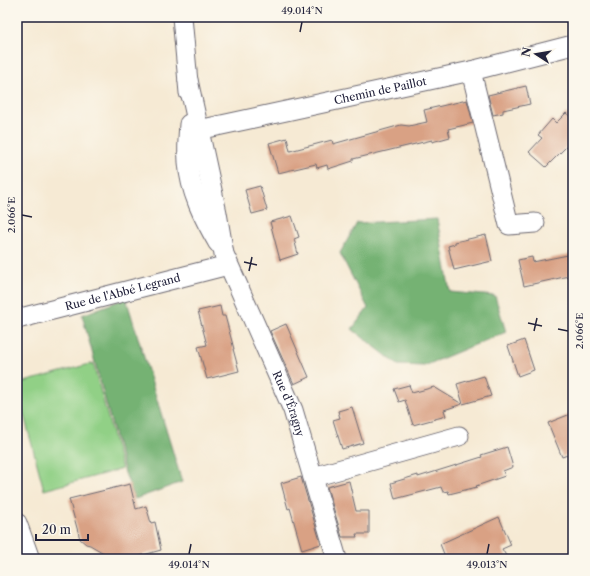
<svg xmlns="http://www.w3.org/2000/svg" width="590" height="576" viewBox="0 0 590 576" font-family="'Libre Caslon Text',serif">
  <style>
    .green { fill: #91d086; stroke: #5a7960 }
    .forest { fill: #74b273; stroke: #4b6a57 }
    .building { fill: #d9a184 }
    .lines { fill: none; stroke-linecap: round; stroke-linejoin: round }
    .minor-casing { stroke: #6c6871; stroke-width: 21 }
    .minor { stroke: #fff; stroke-width: 19 }
    .ticks { fill: none; stroke: #22223b; stroke-width: 1.5 }
    .labels { text-anchor: middle; stroke-width: 3.5; stroke-linejoin: round; paint-order: stroke }
    .street-label { font-size: 11px; fill: #22223b; stroke: #fbf7ec }
    .neatline { fill: none; stroke: #22223b; stroke-width: 1.5 }
    .ticks-label { font-size: 10px; text-anchor: middle; fill: #22223b }
  </style>
  <rect width="100%" height="100%" fill="#fbf7ec"/>
  <filter id="ink" filterUnits="userSpaceOnUse"><feTurbulence type="fractalNoise" baseFrequency=".025" numOctaves="2"/><feDisplacementMap in="SourceGraphic" scale="8" xChannelSelector="R" yChannelSelector="G"/><feConvolveMatrix kernelMatrix="1 2 1 2 8 2 1 2 1" color-interpolation-filters="sRGB"/></filter>
  <filter id="wash" filterUnits="userSpaceOnUse"><feTurbulence type="fractalNoise" baseFrequency=".012" numOctaves="4" result="noise"/><feDisplacementMap in="SourceGraphic" scale="16" xChannelSelector="R" yChannelSelector="G"/><feGaussianBlur stdDeviation="0.9" result="paint"/><feColorMatrix in="noise" values="0 0 0 0 0 0 0 0 0 0 0 0 0 0 0 0 0 1.4 0 .05"/><feComposite in="paint" operator="in"/></filter>
  <g filter="url(#wash)">
    <rect width="100%" height="100%" fill="#f6ead4"/>
    <path class="green" d="M93,363l29,106 -78,21 -27,-101v-5z"/>
    <g class="forest">
      <path d="M437,219l13,73 45,4 11,36 -82,34 -26,-1 -46,-36 16,-21 -28,-55 17,-30z"/>
      <path d="M126,298l56,184 -47,17 -10,-26 -43,-158z"/>
    </g>
    <g id="blocks">
      <g class="building">
        <path d="M526,86l4,18 -27,6v3l-10,2 -5,-20z"/>
        <path d="M467,100l6,23 -25,6 2,8 -18,5v-2l-79,19v2l-25,8 -1,-4 -10,3 -1,-4 -38,9 -9,-30 18,-5 3,13 42,-11 1,4 68,-19 8,1 18,-4 -3,-12z"/>
        <path d="M566,113l7,6v21l-27,27 -17,-15 13,-14 -4,-3 14,-16 4,4z"/>
        <path d="M260,186l7,24 -15,4 -7,-24z"/>
        <path d="M292,216l7,21 -5,2 4,15 -18,6 -10,-38z"/>
        <path d="M486,235l6,26 -38,9 -6,-24 7,-2v-2z"/>
        <path d="M573,254v21l-49,11 -6,-26 14,-3 1,5z"/>
        <path d="M220,306l2,10h3l9,33h-1l6,22 -32,8 -9,-32 9,-2 -9,-34z"/>
        <path d="M286,324l23,53 -15,7 -24,-53z"/>
        <path d="M524,340l10,30 -16,6 -10,-30z"/>
        <path d="M484,376l7,20 -28,8 -6,-20z"/>
        <path d="M409,385l3,8 22,-6 28,17 -18,6 2,6 -33,9 -8,-25 -6,2 -5,-13z"/>
        <path d="M352,407l11,36 -21,6 -9,-29 7,-2 -2,-7z"/>
        <path d="M573,413v40l-11,4 -14,-34z"/>
        <path d="M507,447l6,20 -10,4 2,5 -29,10 1,1 -28,7 -1,-3 -5,1 -2,-5 -46,12 -4,-16 27,-8v2l64,-20 -1,-2z"/>
        <path d="M301,477l20,67 -19,6 -12,-42 -2,1 -7,-26z"/>
        <path d="M349,481l7,30h13v23h-13l1,3h-15l-15,-50z"/>
        <path d="M130,484l6,25 10,-3 5,17 4,-1 6,28 -32,9h-15l-24,-14 -4,-1 -6,-5 -11,-40z"/>
        <path d="M499,517l12,28 -9,4 6,10h-62l-6,-15z"/>
      </g>
    </g>
  </g>
  <g filter="url(#ink)">
    <use href="#blocks" fill-opacity="0" stroke="#6c6871" stroke-width="1"/>
    <g class="lines">
      <g class="minor-casing">
        <g id="minor">
          <path d="M182,17l7,76"/>
          <path d="M471,71l38,154 26,-2"/>
          <path id="s1" d="M188,80l29,133 7,41 69,156 44,149"/>
          <path d="M189,124c-1,12 -2,25 -1,38 2,30 15,55 30,81"/>
          <path id="s2" d="M189,136l14,-7 268,-58 102,-26"/>
          <path id="s3" d="M17,319l211,-54"/>
          <path d="M313,477l146,-41"/>
          <path d="M17,523l13,36"/>
        </g>
      </g>
      <use href="#minor" class="minor"/>
    </g>
  </g>
  <path class="ticks" d="M300,32l2,-10M22,215l10,2M244,262l13,3M249,271l3,-14M528,323l14,3M558,329l10,2M534,331l3,-13M189,554l2,-10M487,554l2,-10"/>
  <g class="labels">
    <g class="street-label">
      <text dy="4" stroke="none"><textPath href="#s2" startOffset="197">Chemin de Paillot</textPath></text>
      <text dy="4" stroke="none"><textPath href="#s3" startOffset="109">Rue de l'Abbé Legrand</textPath></text>
      <text dy="4" stroke="none"><textPath href="#s1" startOffset="341">Rue d'Éragny</textPath></text>
    </g>
  </g>
  <rect width="590" height="576" fill="none" stroke="#fbf7ec" stroke-width="44"/>
  <g transform="translate(536 54) rotate(282)" stroke="#fbf7ec" stroke-width="3" paint-order="stroke">
  <path d="M0-3L7 15L0 10L-7 15Z" fill="#22223b"/>
  <text y="-6" font-size="11" font-weight="bold" text-anchor="middle" fill="#22223b">N</text>
  </g>
  <path d="M36 534v6h52v-6" fill="none" stroke="#22223b" stroke-width="2"/>
  <text x="42" y="534" font-size="12" fill="#22223b" stroke="#fbf7ec" stroke-width="3" paint-order="stroke">20 m</text>
  <rect x="22" y="22" width="546" height="532" class="neatline"/>
  <g class="ticks-label">
    <text x="302" y="14">49.014°N</text>
    <text transform="translate(11 215) rotate(-90)" y="4">2.066°E</text>
    <text transform="translate(579 331) rotate(-90)" y="4">2.066°E</text>
    <text x="189" y="568">49.014°N</text>
    <text x="487" y="568">49.013°N</text>
  </g>
</svg>
